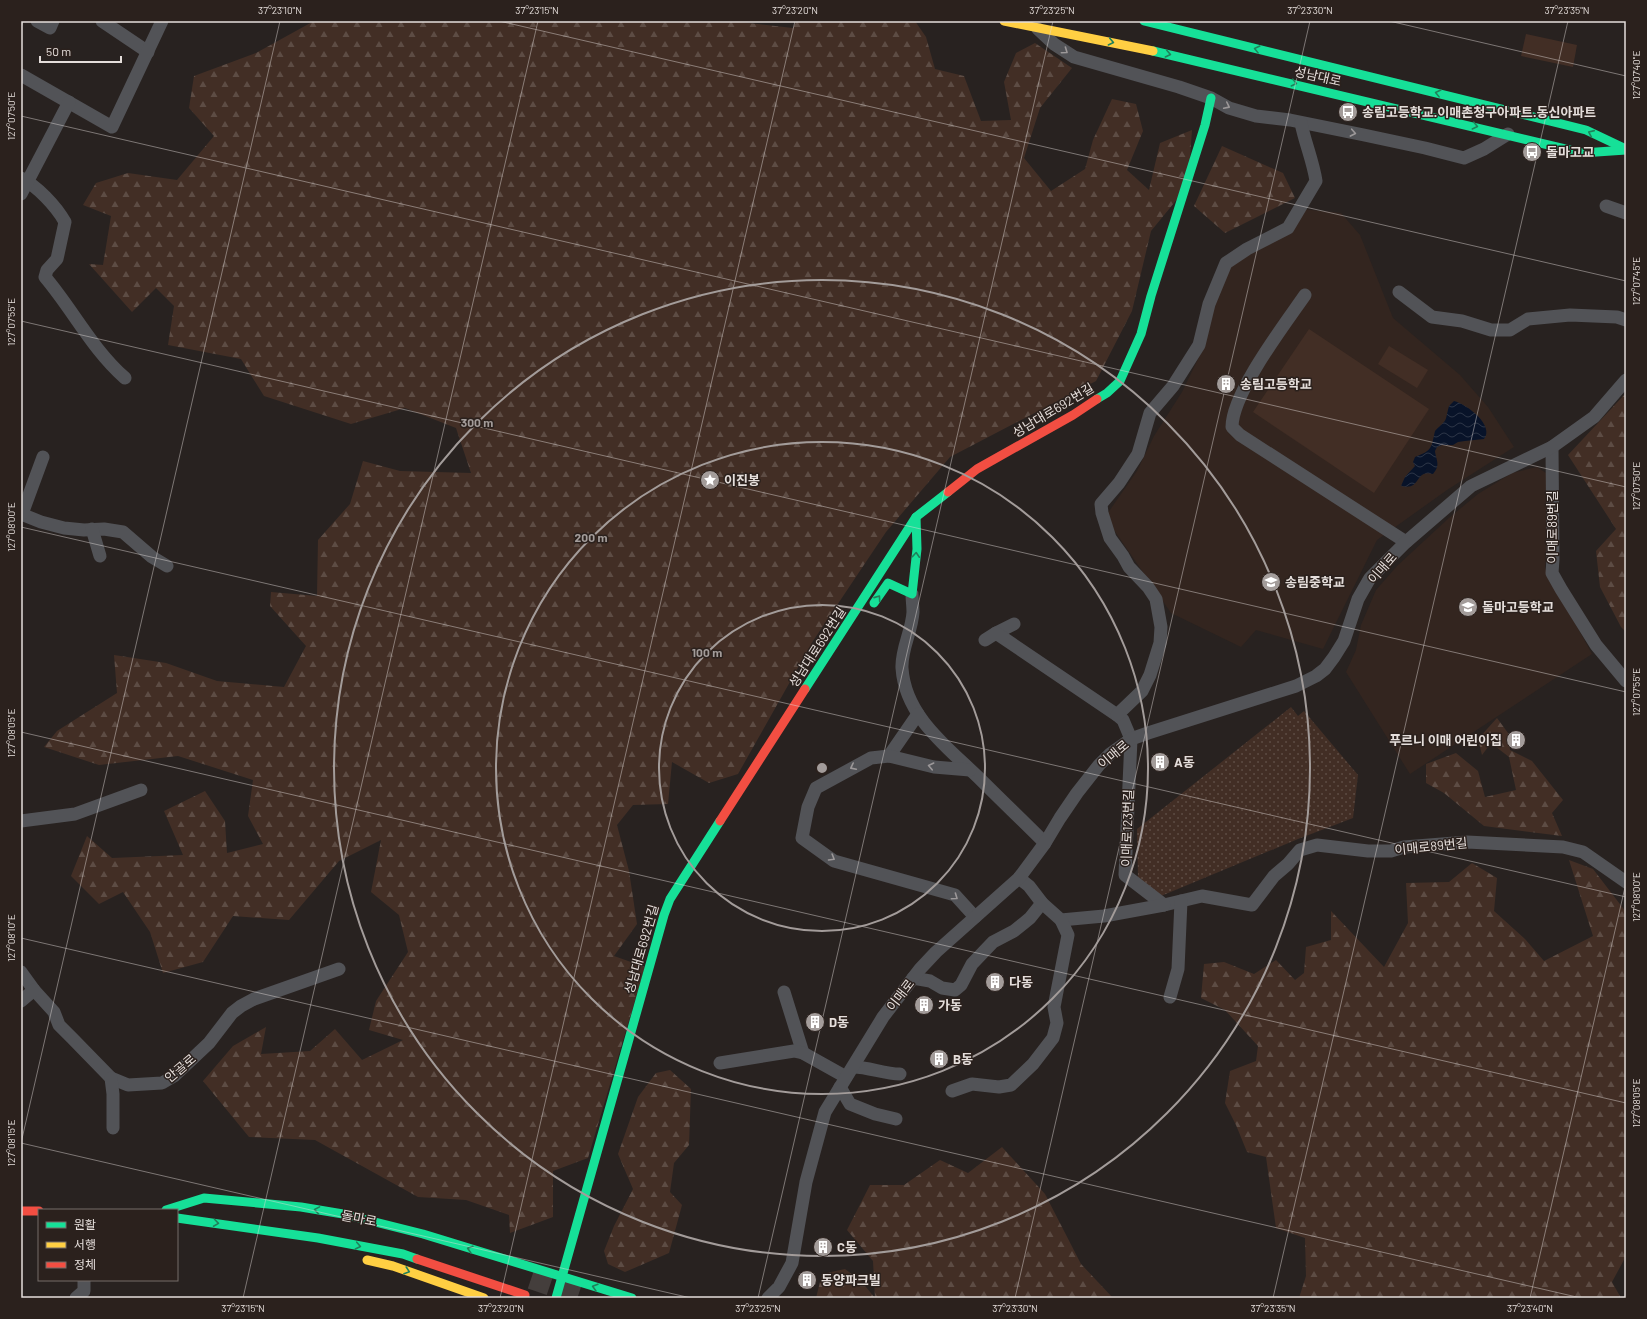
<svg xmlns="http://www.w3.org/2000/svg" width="1647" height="1319" viewBox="0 0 1647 1319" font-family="Barlow,'Noto Sans KR',sans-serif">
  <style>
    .built { fill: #33251f }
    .grass { fill: url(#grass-dots) }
    .forest { fill: url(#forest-firs) }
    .green { fill: #422e25 }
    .water { fill: url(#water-waves) }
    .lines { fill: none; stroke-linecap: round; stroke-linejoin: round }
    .primary-tunnel { stroke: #443e3c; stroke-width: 20; stroke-dasharray: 20 10; stroke-linecap: butt }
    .street { stroke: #525357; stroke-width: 13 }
    .fast { stroke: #16e098; stroke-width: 9 }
    .slow { stroke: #ffcf43; stroke-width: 9 }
    .jam { stroke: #f24e42; stroke-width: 9 }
    .oneway { stroke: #20805a }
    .oneway2 { stroke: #9c9899 }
    .ticks { fill: none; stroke: #e5dedb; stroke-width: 1; stroke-opacity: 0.45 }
    .ring { fill: none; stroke: #a39c9a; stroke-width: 2 }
    .labels { text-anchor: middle; stroke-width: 3; stroke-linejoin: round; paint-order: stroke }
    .street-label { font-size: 13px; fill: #e5dedb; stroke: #2b211d }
    .poi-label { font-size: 13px; font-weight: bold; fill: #e5dedb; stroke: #2b211d; text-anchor: start }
    .centre { fill: #a39c9a; stroke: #2b211d; stroke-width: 2 }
    .ring-label { font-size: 12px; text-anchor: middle; font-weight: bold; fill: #a39c9a; stroke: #2b211d; stroke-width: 3; stroke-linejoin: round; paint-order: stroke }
    .neatline { fill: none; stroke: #e5dedb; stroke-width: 1.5 }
    .ticks-label { font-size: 10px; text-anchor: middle; fill: #e5dedb }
  </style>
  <defs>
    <pattern id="grass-dots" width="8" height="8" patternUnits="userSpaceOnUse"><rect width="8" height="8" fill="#422e25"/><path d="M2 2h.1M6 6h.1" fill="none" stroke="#5d4c44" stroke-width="1.8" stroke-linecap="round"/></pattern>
    <pattern id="forest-firs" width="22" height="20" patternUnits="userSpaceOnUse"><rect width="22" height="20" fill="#422e25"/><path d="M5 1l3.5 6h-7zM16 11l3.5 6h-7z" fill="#5d4c44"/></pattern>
    <pattern id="water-waves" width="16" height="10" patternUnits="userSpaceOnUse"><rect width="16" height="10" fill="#081329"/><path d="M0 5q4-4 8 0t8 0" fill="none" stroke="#2c3547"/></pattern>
  </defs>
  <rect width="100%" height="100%" fill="#282220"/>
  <g class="built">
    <path d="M1301,209l40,4 19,22 33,83 67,57 28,32 26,40 -67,43 -70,50 -54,109 -67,-19 -15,17 -70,-34 -66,-96 32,-46 17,-35 28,-44 18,-37 11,-50 19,-39z"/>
    <path d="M1537,467l9,6 1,62 -2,33 47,86 -182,120 -64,-102 10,-22 5,-25 15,-35 21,-24 53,-49 28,-23 34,-21z"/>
  </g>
  <path class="grass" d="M1291,707l7,9 6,-5 54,64 -5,43 -55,21 -137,57 -23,-17 -1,-50z"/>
  <g class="forest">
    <path d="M314,21h418l61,7 3,-7h119l11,16 9,32 29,7 17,45 30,-1 -7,-38 12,-29 19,-10 37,25 -32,40 -16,50 27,33 34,-22 8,-29 19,-41 24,5 7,27 -16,39 22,20 11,-47 32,-13 -4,56 -37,45 -19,80 -36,70 -146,76 -64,75 -73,109 -75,133 -29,9 -37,-21 -4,42 -35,1 -16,20 12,46 8,53 -23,32 31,11 -57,191 -35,13v46l-43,16 -1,-18 -43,-15 -48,-3 -103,-57 -66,-3 -46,-56 30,-35 33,-19 -5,27 49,-3 25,-22 27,31 41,-20 -34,-10 7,-29 32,-49 -9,-37 -28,-23 10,-52 -42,21 -50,59 -56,-4 -30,46 -40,11 -13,-41 -27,-40 -24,12 -28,-28 16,-40 25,22 71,-3 -19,-44 41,-20 20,30 2,32 36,-9 -15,-28 5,-36 -75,-24 -79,9 -55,-18 13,-16 60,-38 -3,-38 52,8 51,18 67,6 22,-41 -36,-40 1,-14 46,4 1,-56 32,-36 13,-43 37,10 71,2 -15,-45 -51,-20 -54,16 -87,-28 -23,-37 -73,-14 6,-39 -18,-18 -24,24 -43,-48 14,1 8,-49 -28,-11 13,-22 32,-10 49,7 37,-44 -25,-28 5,-32 62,-23z"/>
    <path d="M1222,146l61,27 12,25 -70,35 -31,-27z"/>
    <path d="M1626,393v239l-5,-5 -21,-40 -4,-36 20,-22 -48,-74z"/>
    <path d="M1497,718l11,15 2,17 22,11 31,39 -11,13 10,23 -78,-10 -40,-33 -18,-10v-19l30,-11 22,18 7,26 31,-7 -7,-33 -18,-14 -9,12 -4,-16z"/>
    <path d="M1569,860l24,9 33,43v289l-2,5 2,4v46l-14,26 9,16h-322l7,-22 -1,-38 -29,-10 -10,-71 -19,-5 -11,-27 -11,-22 5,-32 26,-10 2,-15 -33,-36 -24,-12 3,-34 20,-2 30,12 22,-14 19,20 9,-7 2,-26 25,-7v-29l53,56 24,-44 -2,-40 43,-1 23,-19 25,15 -3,33 31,28 19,22 49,-25z"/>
    <path d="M670,1070l21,19 -2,56 -15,18 -4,29 12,13 -13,48 -44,19 -17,-8 -4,-13 10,-25 19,-37 -15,-35 20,-57 18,-24z"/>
    <path d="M1002,1147l43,47 36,70 32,34h-238l-2,-37 -26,-31 23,-45h34l36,-25 28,13z"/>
    <path d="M845,1269l16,12 14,17h-59l6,-24z"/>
  </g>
  <g class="green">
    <path d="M1526,34l51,11 -4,22 -52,-11z"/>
    <path d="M1309,329l120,80 -55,84 -121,-81z"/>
    <path d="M1389,346l39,24 -11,18 -39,-24z"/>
  </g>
  <path class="water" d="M1454,401c13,3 41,25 30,38l-19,2 -7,1 -5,3h-11l-5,2 -2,4c1,9 6,14 -2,23 -19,-5 -11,17 -32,12l4,-9 10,-11 -2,-4 2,-5c18,-7 16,-9 20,-26 14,-14 9,-7 14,-25z"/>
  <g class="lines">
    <path class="primary-tunnel" d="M531,1279l56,19"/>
    <g class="street">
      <path d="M37,21l13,7 3,-7"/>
      <path d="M102,21l46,31"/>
      <path d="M1038,29l16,15 20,13 105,30 32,11 18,10 27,8 34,4 74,15 61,13 39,10 20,-9 24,-15"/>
      <path d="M21,75l91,52 50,-106"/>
      <path d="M21,178c16,8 35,28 44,44l-8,37 -10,11 -2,7c28,33 47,72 80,101"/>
      <path d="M21,194l48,-92"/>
      <path d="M1606,206l20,7"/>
      <path d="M1399,292l33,25 30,4 29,9h19l18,-11 42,-4 47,2 9,3"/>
      <path d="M1305,295c-20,29 -73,98 -73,132l8,8 166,107"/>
      <path d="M1552,447l1,112 -1,14 9,16 35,56 30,36"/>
      <path d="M21,514l20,8 23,6 20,2 20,-1 19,3 29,25 15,9"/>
      <path d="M22,514l21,-57"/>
      <path d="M92,529l8,27"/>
      <path d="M912,594c0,6 1,12 1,18 -1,19 -12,37 -11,56 3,48 45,79 76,109 22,22 45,44 67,66"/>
      <path d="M996,633l18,-9"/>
      <path d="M985,640l11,-7 121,82 6,5 8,19 -6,136 39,30 38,-9 50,9 22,-29 14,-12 12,-14 17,-5 51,6h23l13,-4 63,-5 96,5 20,5 43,30"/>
      <path d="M1117,715l25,-24 8,-16 10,-32 1,-16 -5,-28 -8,-12 -19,-20 -6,-11 -13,-18 -8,-25 -1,-9 18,-21 19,-29 12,-41 23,-27 26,-41 10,-41 17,-41 21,-14 41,-21 28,-47c-3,-20 -11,-38 -15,-58"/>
      <path d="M889,756l29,-42"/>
      <path d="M970,770l-36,-3 -45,-11 -18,2 -55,30 -8,19 -6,31 32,23 121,34 20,22"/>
      <path d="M21,821l54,-7 66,-24"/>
      <path d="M1061,920l43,-4 60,-11"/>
      <path d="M21,972l13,18 20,22 5,13 13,13 39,40 17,7 34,-2 12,-7 35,-33 23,-30 9,-7 13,-7 85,-30"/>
      <path d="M913,978l17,3 12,7 13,2 6,-5 11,-21 21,-22 21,-11 10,-8 6,-5 12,-15"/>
      <path d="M784,992l19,61"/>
      <path d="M1170,997l8,-28 3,-68"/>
      <path d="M21,1001l13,-11"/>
      <path d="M720,1063l74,-12 9,2 43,24"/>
      <path d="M853,1067c16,0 31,7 47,7"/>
      <path d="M111,1078l2,16v34"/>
      <path d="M840,1087l10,17 25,10 21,5"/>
      <path d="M952,1091l20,-7 27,3 12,-2 22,-21 20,-26 4,-15 -3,-16 14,-72 -7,-15 -19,-17 -13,-17 -10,-8"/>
      <path d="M76,1298l8,-7v-11"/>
      <path d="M768,1298l11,-11 13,-24 14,-81 19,-70 58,-95 37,-48 16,-17 83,-74 26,-35 15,-25 17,-25 22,-28 11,-11 21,-15 17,-6 148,-47 20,-10 9,-7 9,-12 10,-16 14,-42 12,-21 36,-36 65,-56 81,-39 42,-30 32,-37"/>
    </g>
    <g class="fast">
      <path d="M1144,21l442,109 40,19"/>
      <path d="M1153,51l429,102 44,-3"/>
      <path d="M1097,399l10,-6 13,-12 21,-47 10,-38 54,-171 6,-27"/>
      <path d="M874,603l14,-20 24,11 5,-45 -1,-32"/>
      <path d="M805,689l111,-172 32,-25"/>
      <path d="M166,1210l38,-12 97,9 42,7 80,20 209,64"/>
      <path d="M177,1218l141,20 85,16 14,5"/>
      <path d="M556,1298l108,-383 6,-16 50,-78"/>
    </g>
    <g class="slow">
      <path d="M1004,21l149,30"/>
      <path d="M367,1260l26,6 91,32"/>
    </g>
    <g class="jam">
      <path d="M948,492l29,-23 96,-54 24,-16"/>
      <path d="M720,821l85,-132"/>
      <path d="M21,1211h18"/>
      <path d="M417,1259l108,36"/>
    </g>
  </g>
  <defs><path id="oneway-chevron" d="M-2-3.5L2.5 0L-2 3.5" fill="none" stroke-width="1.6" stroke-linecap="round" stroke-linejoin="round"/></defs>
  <g class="oneway">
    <use href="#oneway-chevron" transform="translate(1111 42) rotate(12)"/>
    <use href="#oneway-chevron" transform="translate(1257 49) rotate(-166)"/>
    <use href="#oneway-chevron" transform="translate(1168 54) rotate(12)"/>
    <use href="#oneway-chevron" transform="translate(1294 83) rotate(13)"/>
    <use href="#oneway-chevron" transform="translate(1438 93) rotate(-166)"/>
    <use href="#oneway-chevron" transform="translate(1475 126) rotate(13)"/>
    <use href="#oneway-chevron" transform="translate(1591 133) rotate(-156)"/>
    <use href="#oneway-chevron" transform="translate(916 555) rotate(-86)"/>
    <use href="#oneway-chevron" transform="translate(878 598) rotate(-55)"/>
    <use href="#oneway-chevron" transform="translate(317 1210) rotate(-170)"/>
    <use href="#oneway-chevron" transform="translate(216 1223) rotate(8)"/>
    <use href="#oneway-chevron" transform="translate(358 1246) rotate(11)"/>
    <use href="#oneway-chevron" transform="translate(470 1249) rotate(-163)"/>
    <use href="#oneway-chevron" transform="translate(407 1271) rotate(19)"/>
    <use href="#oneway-chevron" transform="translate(595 1287) rotate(-164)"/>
  </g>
  <g class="oneway2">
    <use href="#oneway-chevron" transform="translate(1065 51) rotate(35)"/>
    <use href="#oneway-chevron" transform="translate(1227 106) rotate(26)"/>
    <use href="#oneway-chevron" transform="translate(1353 133) rotate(11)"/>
    <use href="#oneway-chevron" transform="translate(931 766) rotate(-167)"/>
    <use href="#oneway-chevron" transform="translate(853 767) rotate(153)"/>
    <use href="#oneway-chevron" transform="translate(832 858) rotate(31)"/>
    <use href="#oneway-chevron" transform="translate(955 897) rotate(35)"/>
  </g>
  <path class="ticks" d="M499,21l1127,260M1389,21l237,55M21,28l2,-7M21,116l1605,371M21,321l1605,371M21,527l1605,370M21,732l1605,371M21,938l1560,360M21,1143l670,155M21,1143l259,-1122M243,1298l295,-1277M500,1298l295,-1277M758,1298l295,-1277M1015,1298l295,-1277M1273,1298l295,-1277M1530,1298l96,-415"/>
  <g class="ring">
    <circle cx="822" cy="768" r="163"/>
    <circle cx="822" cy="768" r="326"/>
    <circle cx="822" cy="768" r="488"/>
  </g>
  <defs>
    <g id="bus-disc" transform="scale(1)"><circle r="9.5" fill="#a39c9a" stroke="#2b211d"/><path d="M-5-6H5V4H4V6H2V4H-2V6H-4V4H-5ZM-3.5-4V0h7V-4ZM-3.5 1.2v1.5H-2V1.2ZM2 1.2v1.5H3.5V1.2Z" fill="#fff"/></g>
    <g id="building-disc" transform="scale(1)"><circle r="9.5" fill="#a39c9a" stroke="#2b211d"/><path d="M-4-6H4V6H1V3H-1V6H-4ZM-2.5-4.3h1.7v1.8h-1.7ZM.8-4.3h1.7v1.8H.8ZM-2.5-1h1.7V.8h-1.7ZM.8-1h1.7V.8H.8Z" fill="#fff"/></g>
    <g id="sight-disc" transform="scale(1)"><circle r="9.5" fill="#a39c9a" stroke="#2b211d"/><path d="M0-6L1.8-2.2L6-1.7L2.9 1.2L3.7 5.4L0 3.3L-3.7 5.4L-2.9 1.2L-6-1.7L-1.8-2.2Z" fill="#fff"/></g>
    <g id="school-disc" transform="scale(1)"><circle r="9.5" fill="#a39c9a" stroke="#2b211d"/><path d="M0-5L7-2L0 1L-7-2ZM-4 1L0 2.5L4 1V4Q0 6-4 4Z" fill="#fff"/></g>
  </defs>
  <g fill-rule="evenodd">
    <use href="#bus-disc" x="1348" y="112"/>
    <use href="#bus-disc" x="1532" y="152"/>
    <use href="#building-disc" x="1226" y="384"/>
    <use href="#sight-disc" x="710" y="480"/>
    <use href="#school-disc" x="1271" y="582"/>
    <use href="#school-disc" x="1468" y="607"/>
    <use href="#building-disc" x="1516" y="740"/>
    <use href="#building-disc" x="1160" y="762"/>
    <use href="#building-disc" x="995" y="982"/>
    <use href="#building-disc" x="924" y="1005"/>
    <use href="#building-disc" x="815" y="1022"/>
    <use href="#building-disc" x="939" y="1059"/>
    <use href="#building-disc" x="823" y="1247"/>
    <use href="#building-disc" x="807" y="1280"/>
  </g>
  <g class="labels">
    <g class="street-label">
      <text transform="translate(1318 76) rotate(13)" y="5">성남대로</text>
      <text transform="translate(1053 410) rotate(-31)" y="5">성남대로692번길</text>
      <text transform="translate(1552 527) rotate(-90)" y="5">이매로89번길</text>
      <text transform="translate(1382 568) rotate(-49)" y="5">이매로</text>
      <text transform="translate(817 647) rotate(-57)" y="5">성남대로692번길</text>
      <text transform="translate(1113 754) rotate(-40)" y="5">이매로</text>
      <text transform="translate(1127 828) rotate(-88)" y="5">이매로123번길</text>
      <text transform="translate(1431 846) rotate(-6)" y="5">이매로89번길</text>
      <text transform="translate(641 949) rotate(-74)" y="5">성남대로692번길</text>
      <text transform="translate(900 995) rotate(-52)" y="5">이매로</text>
      <text transform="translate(180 1068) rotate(-40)" y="5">안골로</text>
      <text transform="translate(359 1218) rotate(11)" y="5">돌마로</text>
    </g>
    <g class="poi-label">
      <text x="1362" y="117">송림고등학교.이매촌청구아파트.동신아파트</text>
      <text x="1546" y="157">돌마고교</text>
      <text x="1240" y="389">송림고등학교</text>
      <text x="724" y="485">이진봉</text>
      <text x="1285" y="587">송림중학교</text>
      <text x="1482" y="612">돌마고등학교</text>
      <text x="1502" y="745" text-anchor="end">푸르니 이매 어린이집</text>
      <text x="1174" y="767">A동</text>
      <text x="1009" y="987">다동</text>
      <text x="938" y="1010">가동</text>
      <text x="829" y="1027">D동</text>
      <text x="953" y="1064">B동</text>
      <text x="837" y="1252">C동</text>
      <text x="821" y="1285">동양파크빌</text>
    </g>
  </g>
  <circle cx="822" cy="768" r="6" class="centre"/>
  <g class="ring-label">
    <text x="477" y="427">300 m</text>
    <text x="591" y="542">200 m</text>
    <text x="707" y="657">100 m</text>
  </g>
  <rect width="1647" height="1319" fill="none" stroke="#2b211d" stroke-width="44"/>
  <rect x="38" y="1209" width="140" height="72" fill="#2b211d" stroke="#756d69"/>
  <rect x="46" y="1222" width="20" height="6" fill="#16e098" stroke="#756d69"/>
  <text x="74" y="1229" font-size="12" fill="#e5dedb">원활</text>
  <rect x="46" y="1242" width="20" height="6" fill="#ffcf43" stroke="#756d69"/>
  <text x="74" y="1249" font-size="12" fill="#e5dedb">서행</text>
  <rect x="46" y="1262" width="20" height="6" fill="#f24e42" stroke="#756d69"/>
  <text x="74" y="1269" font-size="12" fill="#e5dedb">정체</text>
  <path d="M40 56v6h81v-6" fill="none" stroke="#e5dedb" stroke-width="2"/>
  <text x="46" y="56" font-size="12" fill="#e5dedb" stroke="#2b211d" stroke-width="3" paint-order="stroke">50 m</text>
  <rect x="22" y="22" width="1603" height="1275" class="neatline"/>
  <g class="ticks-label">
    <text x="280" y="14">37°23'10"N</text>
    <text x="537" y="14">37°23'15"N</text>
    <text x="795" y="14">37°23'20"N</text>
    <text x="1052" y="14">37°23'25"N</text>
    <text x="1310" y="14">37°23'30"N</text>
    <text x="1567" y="14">37°23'35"N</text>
    <text transform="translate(1636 75) rotate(-90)" y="4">127°07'40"E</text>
    <text transform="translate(11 116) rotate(-90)" y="4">127°07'50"E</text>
    <text transform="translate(1636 281) rotate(-90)" y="4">127°07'45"E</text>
    <text transform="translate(11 322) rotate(-90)" y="4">127°07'55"E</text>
    <text transform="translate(1636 486) rotate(-90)" y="4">127°07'50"E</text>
    <text transform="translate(11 527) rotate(-90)" y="4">127°08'00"E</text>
    <text transform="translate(1636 692) rotate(-90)" y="4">127°07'55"E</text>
    <text transform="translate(11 733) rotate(-90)" y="4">127°08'05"E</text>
    <text transform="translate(1636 897) rotate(-90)" y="4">127°08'00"E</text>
    <text transform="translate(11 938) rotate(-90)" y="4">127°08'10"E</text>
    <text transform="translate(1636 1103) rotate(-90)" y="4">127°08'05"E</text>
    <text transform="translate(11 1143) rotate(-90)" y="4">127°08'15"E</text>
    <text x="243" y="1312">37°23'15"N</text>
    <text x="501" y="1312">37°23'20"N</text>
    <text x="758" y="1312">37°23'25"N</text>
    <text x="1015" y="1312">37°23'30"N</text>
    <text x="1273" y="1312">37°23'35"N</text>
    <text x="1530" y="1312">37°23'40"N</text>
  </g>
</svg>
